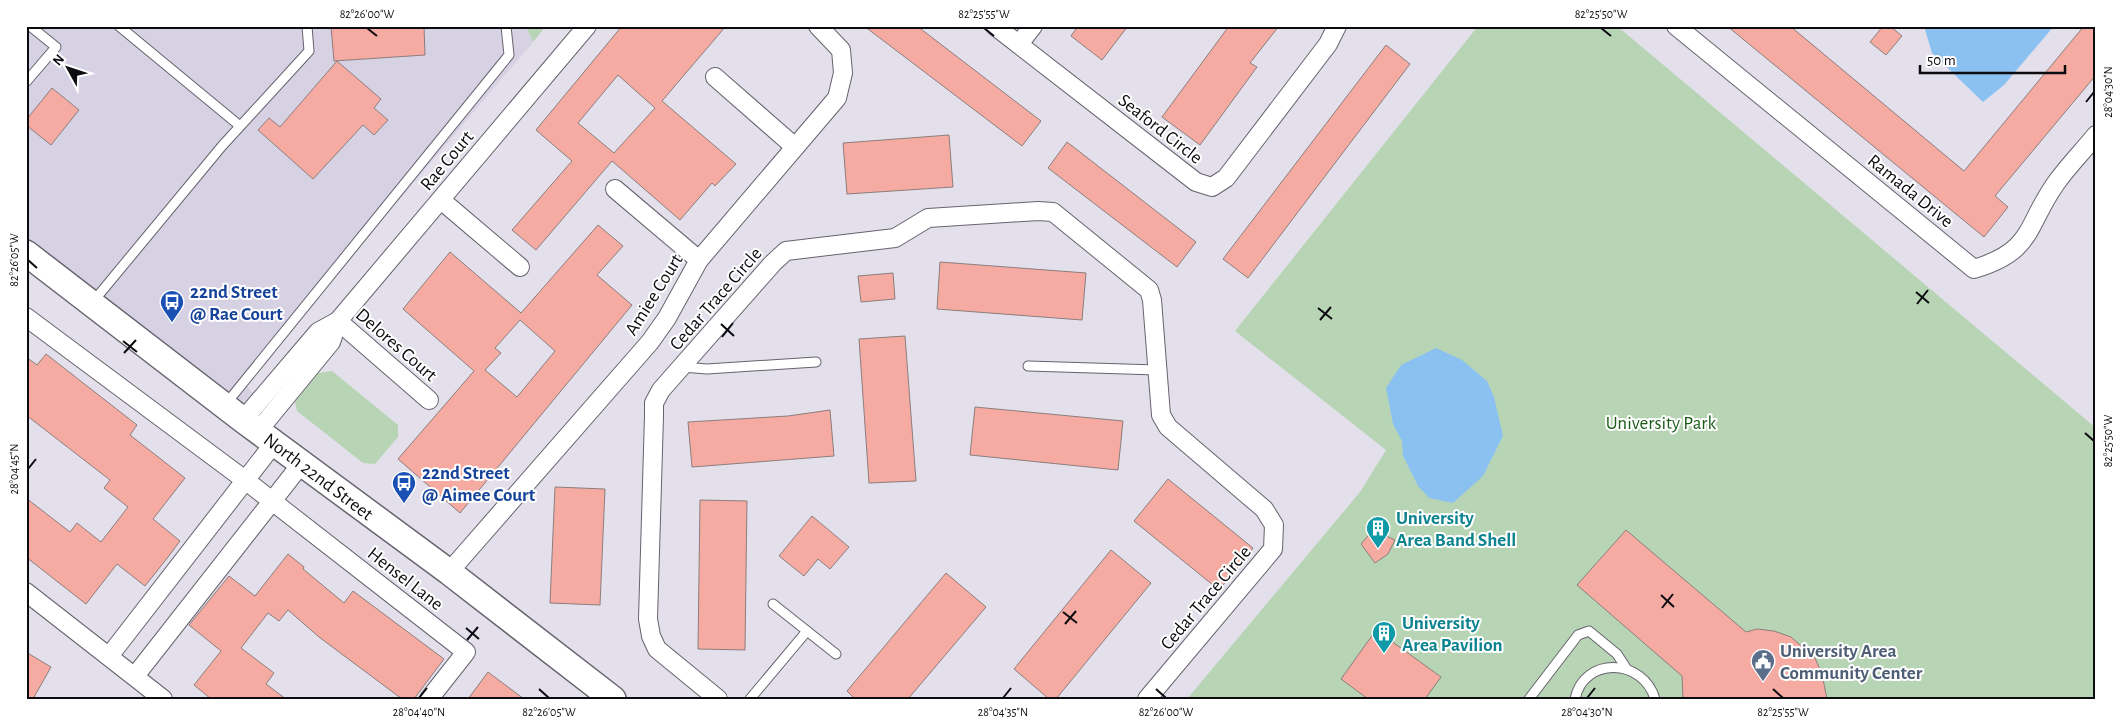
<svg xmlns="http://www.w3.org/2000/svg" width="2122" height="725" viewBox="0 0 2122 725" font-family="'Alegreya Sans',sans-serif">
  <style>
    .built { fill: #d7d1e4 }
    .green { fill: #b7d5b4 }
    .water { fill: #8bc1f1 }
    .building { fill: #f5aba2; stroke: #8c7e7d; fill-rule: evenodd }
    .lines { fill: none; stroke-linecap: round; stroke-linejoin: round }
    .lane-casing { stroke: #66636e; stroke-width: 11 }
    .street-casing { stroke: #66636e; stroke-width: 20 }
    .secondary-casing { stroke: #66636e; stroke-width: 28 }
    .lane { stroke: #fff; stroke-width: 9 }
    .street { stroke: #fff; stroke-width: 18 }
    .secondary { stroke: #fff; stroke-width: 25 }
    .ticks { fill: none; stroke: #0c0b0f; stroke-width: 2 }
    .labels { text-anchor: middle; stroke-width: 4; stroke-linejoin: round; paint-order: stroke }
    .street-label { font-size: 19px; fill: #0c0b0f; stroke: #fff }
    .transit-label { font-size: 19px; font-weight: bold; fill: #164399; stroke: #fff; text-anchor: start }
    .park-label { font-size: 19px; fill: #1b5c19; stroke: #fff }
    .culture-label { font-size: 19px; font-weight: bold; fill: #0d838f; stroke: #fff; text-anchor: start }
    .service-label { font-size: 19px; font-weight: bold; fill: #4e5e75; stroke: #fff; text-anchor: start }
    .neatline { fill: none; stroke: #0c0b0f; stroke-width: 2 }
    .ticks-label { font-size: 12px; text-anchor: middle; fill: #0c0b0f }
  </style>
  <rect width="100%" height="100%" fill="#e3dfeb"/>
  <path class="built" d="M26,26h500l7,16 -285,336 -1,8 10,11 -9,14 -222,-171z"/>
  <g class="green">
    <path d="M526,26h20l-13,16z"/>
    <path d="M1478,26h139l479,402v271h-909l173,-207 26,-42 -151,-119z"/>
    <path d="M332,371l66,54v12l-23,27 -12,-1 -66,-52 -2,-9 23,-29z"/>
  </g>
  <g class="water">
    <path d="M1924,26h130l-50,59 -21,17 -51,-49z"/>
    <path d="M1436,348l26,12 25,21 7,16 9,39 -20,40 -30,27 -24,-5 -11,-12 -15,-30 -1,-15 -9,-17 -7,-36 15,-23z"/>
  </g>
  <g class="building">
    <path d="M331,26h93l1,29 -91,6z"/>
    <path d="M622,26h104l-64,75 74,63 -21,22 -3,-3 -32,37 -68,-59 -76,89 -24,-20 60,-69 -36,-31zM618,75l37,33 -41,45 -36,-30z"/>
    <path d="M864,26h53l124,95 -19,25z"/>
    <path d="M1078,26h50l-26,34 -31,-24z"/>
    <path d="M1229,26h50l-29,37 7,4 -57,78 -38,-28z"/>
    <path d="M1727,26h63l174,145 120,-145h12v49l-101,121 13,11 -24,30z"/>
    <path d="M1883,26h7l12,10 -16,19 -16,-13z"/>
    <path d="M1386,45l24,19 -162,214 -25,-19z"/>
    <path d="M337,61l44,38 -7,9 14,12 -14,15 -11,-10 -50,54 -55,-49 11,-12 11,9z"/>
    <path d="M52,88l27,22 -28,35 -25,-20v-5z"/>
    <path d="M949,135l4,52 -106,7 -4,-51z"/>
    <path d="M1067,142l129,100 -19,25 -129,-99z"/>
    <path d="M598,225l25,21 -26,29 35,30 -172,208 -62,-54 76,-88 -71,-62 47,-57 71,61zM520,320l35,31 -38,46 -32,-27 16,-17 -6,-5z"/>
    <path d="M940,262l146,11 -4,47 -145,-11z"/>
    <path d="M893,273l2,26 -34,3 -3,-26z"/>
    <path d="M905,336l11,145 -47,2 -10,-144z"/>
    <path d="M46,354l91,71 -7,10 55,43 -32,41 27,22 -12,16 -23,29 -28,-22 -31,40 -60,-47v-59l44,34 7,-9 24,19 27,-35 -24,-19 6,-8 -84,-65v-58l11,8z"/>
    <path d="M975,407l148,14 -5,49 -148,-15z"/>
    <path d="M830,410l4,46 -142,11 -4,-45 100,-6z"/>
    <path d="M1168,479l85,69 -34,42 -85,-69z"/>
    <path d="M555,487l50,2 -5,116 -50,-2z"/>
    <path d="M700,500l47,1 -2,149 -47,-1z"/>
    <path d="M812,516l37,31 -19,22 -12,-10 -14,17 -25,-20z"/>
    <path d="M1373,530l22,10 -7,14 -13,9 -14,-19z"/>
    <path d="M1626,530l120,102 11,-3 17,2 17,6 24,21 7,16 5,25h-144l-1,-23 -105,-91z"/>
    <path d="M1111,550l40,33 -95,116h-7l-35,-30z"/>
    <path d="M288,554l16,13 -1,2 41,34 9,-12 91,68 -30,40h-12l-83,-62 -31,-27 -9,11 -11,-8 -27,35 33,25 -8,11 20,15h-75l-17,-14 27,-34 -32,-26 40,-49 26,20z"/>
    <path d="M946,573l40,34 -78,92h-53l-8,-8z"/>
    <path d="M1376,630l65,47 -16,22h-57l-27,-20z"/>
    <path d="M26,652l25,15 -18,32h-7z"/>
    <path d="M488,672l36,27h-56z"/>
  </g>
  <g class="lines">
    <g class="lane-casing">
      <g id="lane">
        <path d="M119,26l121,100"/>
        <path d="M26,82l30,-35 -26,-21"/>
        <path d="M92,303l130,-157 87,-95 -2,-25"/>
        <path d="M1028,366l129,4"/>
        <path d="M682,367l25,2 109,-7"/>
        <path d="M225,405l284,-350 -3,-29"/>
        <path d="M773,604l34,27"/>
        <path d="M750,699l57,-68 29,23"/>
        <path d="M1529,699l49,-64 11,-4 28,23 9,14"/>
        <path d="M1575,699c9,-43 68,-41 80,0"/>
      </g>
    </g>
    <g class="street-casing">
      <g id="street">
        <path d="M995,26l201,156 16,5 14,-9 102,-134 9,-18"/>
        <path d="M1676,26l298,243c60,-18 51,-42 82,-86 12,-17 27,-32 40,-48"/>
        <path d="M1019,44l14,-18"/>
        <path d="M715,77l80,70"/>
        <path d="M615,189l84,71"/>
        <path d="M441,200l79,67"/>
        <path d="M26,317l219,163 221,172 -37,47"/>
        <path d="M338,321l91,79"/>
        <path d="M243,420l75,-88 20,-11 249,-295"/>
        <path d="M258,431l73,-89 7,-21"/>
        <path d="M449,572l201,-230 17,-24 32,-58 138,-162 6,-25 -2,-23 -23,-24"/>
        <path d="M26,592l137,107"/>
        <path d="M110,655l165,-213"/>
        <path d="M135,676l167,-213"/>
        <path d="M718,699l-61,-50 -6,-13 -3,-17 6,-203v-13l7,-13 112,-127 13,-12 109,-13 33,-20 110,-7 15,1 96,78 3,10 9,115 7,12 96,82 10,16 -1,24 -126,150"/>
      </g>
    </g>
    <g class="secondary-casing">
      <path id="secondary" d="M26,253l217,167 206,152 164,127"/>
    </g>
    <use href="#lane" class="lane"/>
    <use href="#street" class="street"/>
    <use href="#secondary" class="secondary"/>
  </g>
  <path class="ticks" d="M367,28l10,8M984,28l10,8M1601,28l10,8M2086,102l8,-10M28,260l9,8M1916,292l13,11M1917,304l11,-14M1318,308l14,11M1320,320l11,-13M721,324l13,12M722,337l11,-14M123,341l14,11M124,353l12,-13M2085,433l9,8M28,469l8,-10M1661,595l13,12M1662,608l11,-14M1063,612l14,11M1065,624l11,-13M466,628l13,11M467,640l11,-13M539,689l10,9M1156,689l10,9M1773,689l10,9M419,698l8,-10M1003,698l8,-10M1587,698l8,-10"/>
  <defs>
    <g id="bus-pin" transform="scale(1.25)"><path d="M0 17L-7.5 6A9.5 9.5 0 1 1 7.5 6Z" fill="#1a4fb4" stroke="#fff"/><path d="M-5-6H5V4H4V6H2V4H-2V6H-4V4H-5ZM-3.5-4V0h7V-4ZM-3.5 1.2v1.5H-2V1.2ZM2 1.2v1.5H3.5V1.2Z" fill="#fff"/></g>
    <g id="building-pin" transform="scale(1.25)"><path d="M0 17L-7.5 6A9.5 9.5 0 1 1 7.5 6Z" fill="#0f9aa8" stroke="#fff"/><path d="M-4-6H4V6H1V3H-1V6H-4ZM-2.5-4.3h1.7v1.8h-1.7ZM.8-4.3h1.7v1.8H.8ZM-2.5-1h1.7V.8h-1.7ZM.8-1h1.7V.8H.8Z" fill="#fff"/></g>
    <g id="civic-pin" transform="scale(1.25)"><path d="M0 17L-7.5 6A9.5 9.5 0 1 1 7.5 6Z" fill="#5c6f8a" stroke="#fff"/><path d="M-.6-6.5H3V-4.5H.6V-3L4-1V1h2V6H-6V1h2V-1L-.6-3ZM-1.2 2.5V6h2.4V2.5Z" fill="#fff"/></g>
  </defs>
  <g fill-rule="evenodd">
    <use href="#bus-pin" x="172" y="302"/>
    <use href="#bus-pin" x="404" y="483"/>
    <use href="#building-pin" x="1378" y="528"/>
    <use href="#building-pin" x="1384" y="633"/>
    <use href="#civic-pin" x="1763" y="661"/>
  </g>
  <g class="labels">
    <g class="street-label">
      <text transform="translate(1161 128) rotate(38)" y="7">Seaford Circle</text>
      <text transform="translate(446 160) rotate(-50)" y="7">Rae Court</text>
      <text transform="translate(1911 190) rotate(39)" y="7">Ramada Drive</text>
      <text transform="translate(653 294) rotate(-58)" y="7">Amiee Court</text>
      <text transform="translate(715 298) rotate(-49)" y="7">Cedar Trace Circle</text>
      <text transform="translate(397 344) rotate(41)" y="7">Delores Court</text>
      <text transform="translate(319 476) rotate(37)" y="7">North 22nd Street</text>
      <text transform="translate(406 578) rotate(38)" y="7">Hensel Lane</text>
      <text transform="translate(1205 597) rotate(-50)" y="7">Cedar Trace Circle</text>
    </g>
    <g class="transit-label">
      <text x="190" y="298">22nd Street<tspan x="190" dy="22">@ Rae Court</tspan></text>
      <text x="422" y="479">22nd Street<tspan x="422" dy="22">@ Aimee Court</tspan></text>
    </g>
    <g class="park-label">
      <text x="1661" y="429">University Park</text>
    </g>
    <g class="culture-label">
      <text x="1396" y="524">University<tspan x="1396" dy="22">Area Band Shell</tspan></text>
      <text x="1402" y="629">University<tspan x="1402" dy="22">Area Pavilion</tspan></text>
    </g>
    <g class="service-label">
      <text x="1780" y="657">University Area<tspan x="1780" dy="22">Community Center</tspan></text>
    </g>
  </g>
  <rect width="2122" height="725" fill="none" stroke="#ffffff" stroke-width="55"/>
  <g transform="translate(68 68) rotate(310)" stroke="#ffffff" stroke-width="4" paint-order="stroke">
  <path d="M0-4L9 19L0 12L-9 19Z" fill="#0c0b0f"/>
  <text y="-8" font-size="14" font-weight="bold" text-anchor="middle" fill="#0c0b0f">N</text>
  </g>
  <path d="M1920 65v8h145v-8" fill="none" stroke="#0c0b0f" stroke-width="2.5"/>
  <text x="1927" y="65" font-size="15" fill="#0c0b0f" stroke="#ffffff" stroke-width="4" paint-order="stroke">50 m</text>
  <rect x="28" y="28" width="2066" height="670" class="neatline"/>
  <g class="ticks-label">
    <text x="367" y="18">82°26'00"W</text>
    <text x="984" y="18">82°25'55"W</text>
    <text x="1601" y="18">82°25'50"W</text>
    <text transform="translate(2108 92) rotate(-90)" y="4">28°04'30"N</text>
    <text transform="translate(14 260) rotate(-90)" y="4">82°26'05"W</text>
    <text transform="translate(2108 441) rotate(-90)" y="4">82°25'50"W</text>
    <text transform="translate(14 469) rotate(-90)" y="4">28°04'45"N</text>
    <text x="419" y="716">28°04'40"N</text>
    <text x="549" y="716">82°26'05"W</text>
    <text x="1003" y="716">28°04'35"N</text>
    <text x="1166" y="716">82°26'00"W</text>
    <text x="1587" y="716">28°04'30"N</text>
    <text x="1783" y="716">82°25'55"W</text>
  </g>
</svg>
